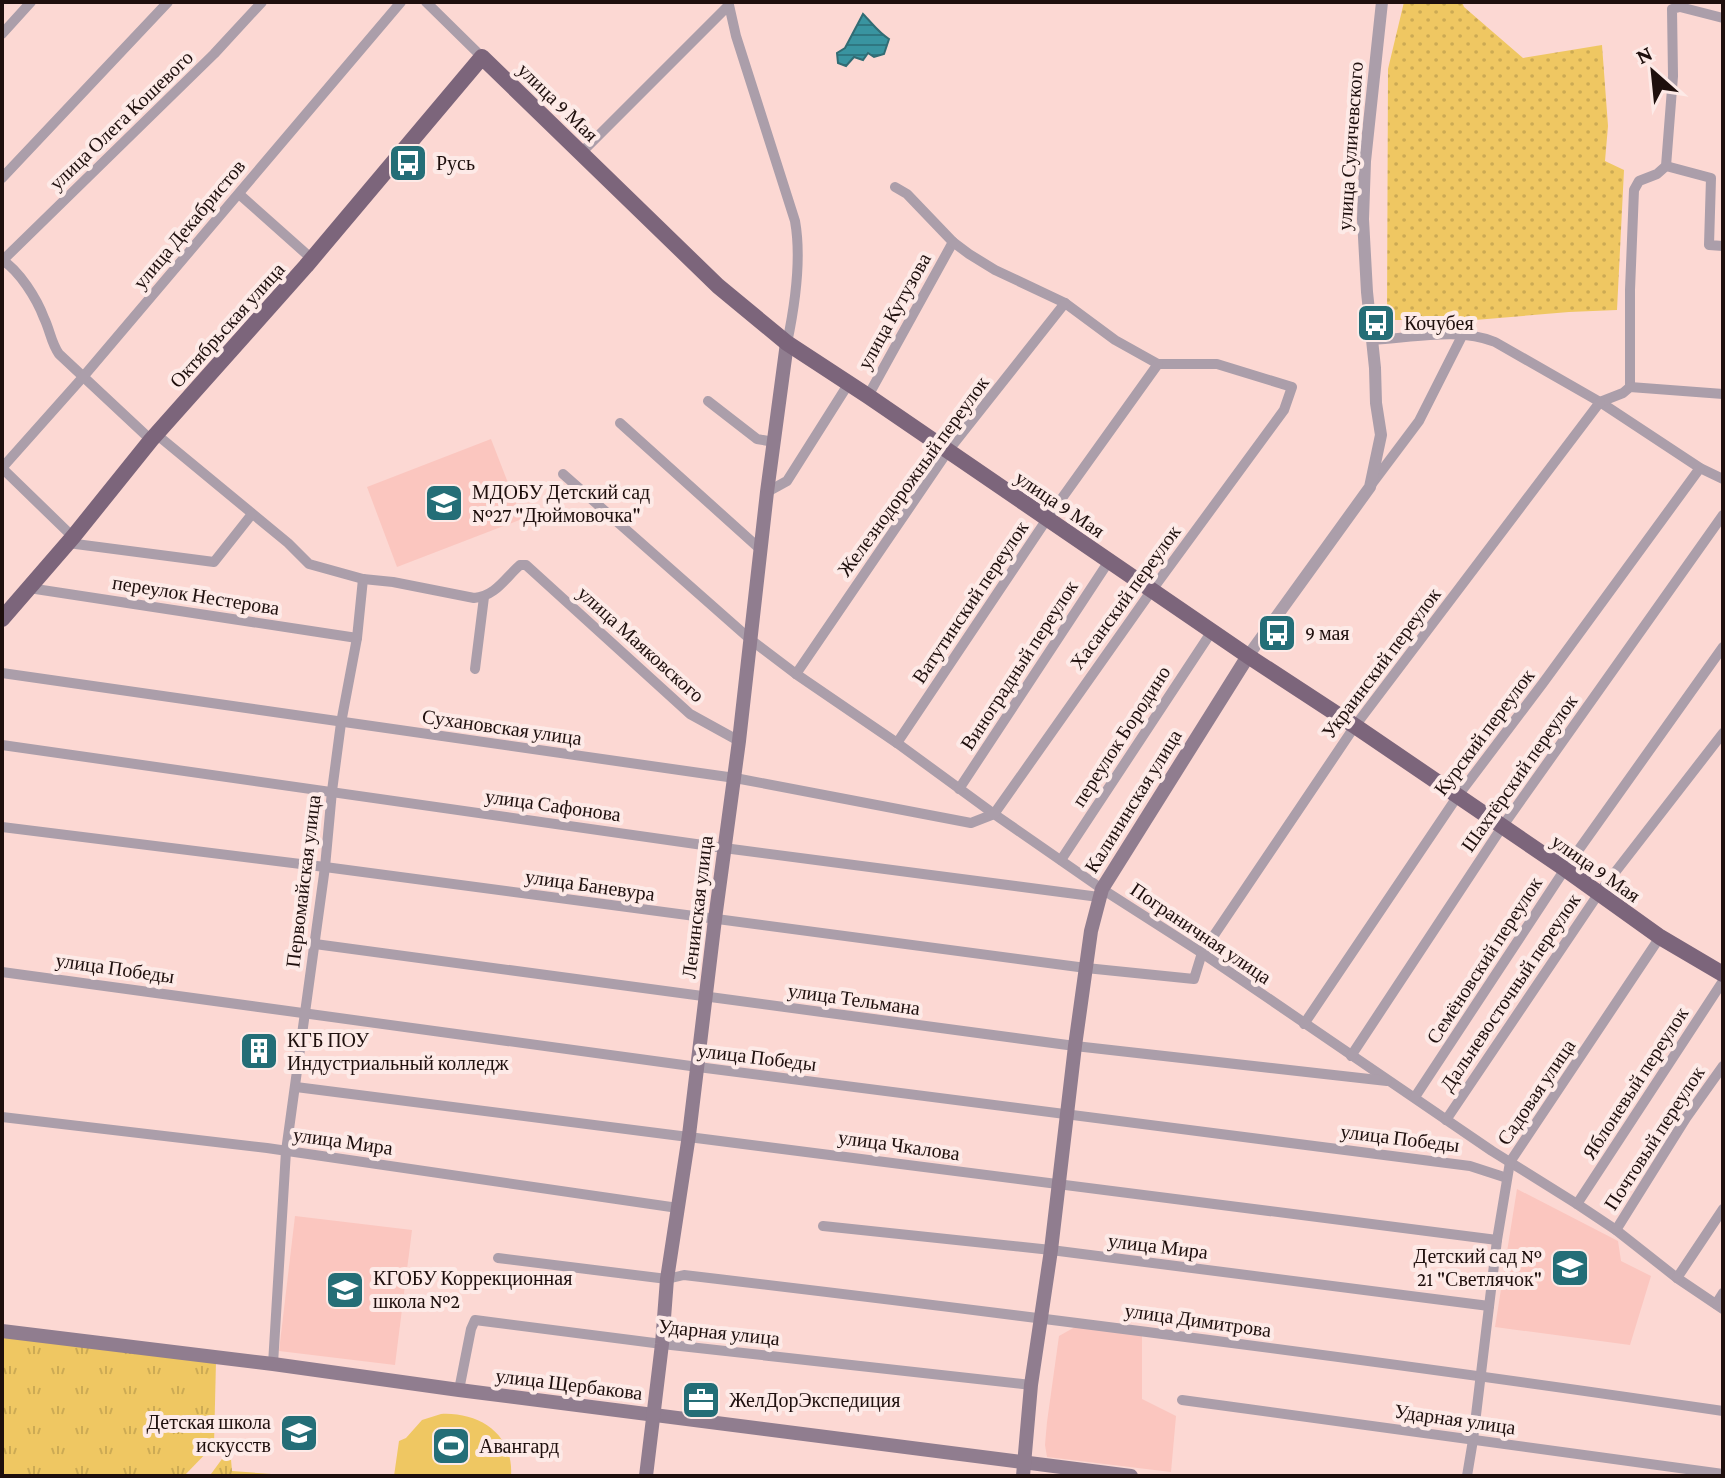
<svg xmlns="http://www.w3.org/2000/svg" width="1725" height="1478" viewBox="0 0 1725 1478" font-family="'Crimson Pro',serif">
  <style>
    .built { fill: #fbc6bf }
    .grass { fill: url(#grass-tufts) }
    .garden { fill: url(#garden-dots) }
    .pitch { fill: #efc762 }
    .water { fill: url(#water-rules); stroke: #316c74; stroke-width: 2 }
    .lines { fill: none; stroke-linecap: round; stroke-linejoin: round }
    .minor { stroke: #ab9eaa; stroke-width: 10 }
    .tertiary { stroke: #ab9eaa; stroke-width: 12 }
    .secondary { stroke: #907d8f; stroke-width: 14 }
    .primary { stroke: #7c657b; stroke-width: 16 }
    .labels { text-anchor: middle; stroke-width: 8; stroke-linejoin: round; paint-order: stroke }
    .street-label { font-size: 20px; fill: #1e0f0d; stroke: #fdeae7 }
    .poi-label { font-size: 20px; fill: #1e0f0d; stroke: #fdeae7; text-anchor: start }
  </style>
  <defs>
    <pattern id="grass-tufts" width="24" height="20" patternUnits="userSpaceOnUse" patternTransform="scale(2)"><rect width="24" height="20" fill="#efc762"/><path d="M3 7l-1-3M5 7V3M7 7l1-3M15 17l-1-3M17 17v-4M19 17l1-3" fill="none" stroke="#ccaa54"/></pattern>
    <pattern id="garden-dots" width="8" height="8" patternUnits="userSpaceOnUse" patternTransform="scale(2)"><rect width="8" height="8" fill="#efc762"/><path d="M2 2h.1M6 6h.1" fill="none" stroke="#ccaa54" stroke-width="1.8" stroke-linecap="round"/></pattern>
    <pattern id="water-rules" width="6" height="5" patternUnits="userSpaceOnUse" patternTransform="scale(2)"><rect width="6" height="5" fill="#3994a0"/><path d="M0 2.5h6" fill="none" stroke="#2f7781"/></pattern>
  </defs>
  <rect width="100%" height="100%" fill="#fcd8d3"/>
  <g class="built">
    <path d="M491,439l31,80 -125,48 -30,-80z"/>
    <path d="M1517,1189l101,52 3,20 30,15 -21,69 -135,-18z"/>
    <path d="M295,1216l117,14 -17,135 -116,-14z"/>
    <path d="M1075,1327l67,7v65l34,17 -5,56 -124,-15 -2,-12 2,-23 12,-86z"/>
  </g>
  <g class="grass">
    <path d="M2,1333l214,28 -2,84 -30,31h-182z"/>
    <path d="M230,1448l2,23 67,5h-72l-16,-2z"/>
  </g>
  <path class="garden" d="M1404,2h58l2,5 59,51 79,-13 6,81 -3,35 19,9 -7,140 -48,2 -94,8h-88l1,-251z"/>
  <path class="pitch" d="M441,1414c38,-2 73,20 70,62h-117l5,-35 7,-3 16,-18z"/>
  <path class="water" d="M863,14c9,9 15,18 26,25l-5,15 -10,3 -6,-4 -5,7 -9,-3 -8,9 -8,-3 -1,-10 8,-5z"/>
  <g class="lines">
    <g class="minor">
      <path d="M426,2l56,55"/>
      <path d="M729,5l7,31 59,185c7,39 0,84 -8,122"/>
      <path d="M1680,7l43,11"/>
      <path d="M2,34l29,-32"/>
      <path d="M582,152l147,-147"/>
      <path d="M1666,166l45,12 -2,67 14,1"/>
      <path d="M2,178l166,-176"/>
      <path d="M239,194l73,65"/>
      <path d="M2,260c17,10 35,39 42,58 6,12 7,25 15,36l92,86"/>
      <path d="M2,261l212,-207 48,-52"/>
      <path d="M1372,340c40,-2 87,-13 123,2l105,60 100,66 23,11"/>
      <path d="M1630,387v-97l4,-100 5,-9 18,-7 9,-8 7,-90 -1,-67 8,-2 1,-5"/>
      <path d="M868,396l85,-154"/>
      <path d="M708,401l49,38 17,3"/>
      <path d="M1600,402l23,-9 7,-6 93,7"/>
      <path d="M620,423l140,126"/>
      <path d="M156,434l132,109 21,21 54,15 30,3 81,16c22,-2 31,-20 46,-33h6l164,149 49,27"/>
      <path d="M2,468l81,-91 318,-375"/>
      <path d="M2,468l71,69"/>
      <path d="M563,474l188,166 45,34 101,69 97,71 108,75 100,64 290,198 85,53 39,26 61,48 46,31"/>
      <path d="M1371,485l48,-64 44,-87"/>
      <path d="M767,492l20,-11 62,-98"/>
      <path d="M68,543l146,19 38,-48"/>
      <path d="M29,588l328,50"/>
      <path d="M475,669l9,-72"/>
      <path d="M2,673l733,105 236,45 23,-9 158,-224 132,-180 8,-23 -75,-23h-59l-43,-24 -50,-37 -70,-33 -26,-16 -16,-12 -46,-48 -12,-7"/>
      <path d="M796,674l152,-223 117,-148"/>
      <path d="M897,743l150,-224 111,-155"/>
      <path d="M2,745l722,103 375,49"/>
      <path d="M959,789l150,-228"/>
      <path d="M2,827l323,40 761,101 108,11 8,-26 153,-227 245,-324"/>
      <path d="M1061,860l151,-229"/>
      <path d="M315,944l760,102 312,35"/>
      <path d="M2,972l696,95 772,99 37,12"/>
      <path d="M1304,1024l153,-227 86,-114 157,-215"/>
      <path d="M1351,1056l151,-229 221,-312"/>
      <path d="M296,1087c400,49 800,102 1201,153"/>
      <path d="M1415,1097l150,-228 158,-222"/>
      <path d="M2,1117l265,31 411,60"/>
      <path d="M1446,1120l153,-227 124,-160"/>
      <path d="M1577,1204l146,-223"/>
      <path d="M823,1226l228,24 438,56"/>
      <path d="M1616,1230l70,-112 37,-52"/>
      <path d="M498,1258l169,21 17,-4c347,41 693,85 1039,136"/>
      <path d="M1677,1278l46,-69"/>
      <path d="M1716,1304l7,-11"/>
      <path d="M273,1364l13,-213 39,-284 7,-76 9,-68 16,-85 6,-59"/>
      <path d="M459,1390l12,-61 4,-9 187,24 369,41"/>
      <path d="M1182,1400l541,74"/>
      <path d="M1467,1476l6,-36 24,-200 13,-78 150,-225"/>
    </g>
    <path class="tertiary" d="M1248,656l122,-169 11,-52 -5,-32 -1,-35 -8,-76 -4,-73 2,-58 17,-159"/>
    <g class="secondary">
      <path d="M2,1331l271,33 186,26 672,86"/>
      <path d="M646,1476l16,-132 5,-65 22,-144 26,-216 24,-178 28,-249 20,-149"/>
      <path d="M1023,1476l8,-91 20,-135 24,-204 16,-115 11,-42 146,-233"/>
    </g>
    <path class="primary" d="M2,619l71,-82 78,-97 155,-174 176,-209 236,229 69,57 81,53 380,260 107,70 210,143 95,68 63,37"/>
  </g>
  <defs>
    <g id="bus-square" transform="scale(2)"><rect x="-9" y="-9" width="18" height="18" rx="4" fill="#246e77" stroke="#fdeae7"/><path d="M-5-6H5V4H4V6H2V4H-2V6H-4V4H-5ZM-3.5-4V0h7V-4ZM-3.5 1.2v1.5H-2V1.2ZM2 1.2v1.5H3.5V1.2Z" fill="#fff"/></g>
    <g id="school-square" transform="scale(2)"><rect x="-9" y="-9" width="18" height="18" rx="4" fill="#246e77" stroke="#fdeae7"/><path d="M0-5L7-2L0 1L-7-2ZM-4 1L0 2.5L4 1V4Q0 6-4 4Z" fill="#fff"/></g>
    <g id="building-square" transform="scale(2)"><rect x="-9" y="-9" width="18" height="18" rx="4" fill="#246e77" stroke="#fdeae7"/><path d="M-4-6H4V6H1V3H-1V6H-4ZM-2.5-4.3h1.7v1.8h-1.7ZM.8-4.3h1.7v1.8H.8ZM-2.5-1h1.7V.8h-1.7ZM.8-1h1.7V.8H.8Z" fill="#fff"/></g>
    <g id="office-square" transform="scale(2)"><rect x="-9" y="-9" width="18" height="18" rx="4" fill="#246e77" stroke="#fdeae7"/><path d="M-6-3h4V-5.5h4V-3h4V5H-6ZM-1-4.5V-3h2v-1.5ZM-6 0V1H6V0Z" fill="#fff"/></g>
    <g id="stadium-square" transform="scale(2)"><rect x="-9" y="-9" width="18" height="18" rx="4" fill="#246e77" stroke="#fdeae7"/><path d="M0-5a6.5 5 0 1 0 0 10a6.5 5 0 1 0 0-10ZM-3.5-1.8h7v3.6h-7Z" fill="#fff"/></g>
  </defs>
  <g fill-rule="evenodd">
    <use href="#bus-square" x="408" y="163"/>
    <use href="#bus-square" x="1376" y="323"/>
    <use href="#school-square" x="444" y="503"/>
    <use href="#bus-square" x="1277" y="633"/>
    <use href="#building-square" x="259" y="1051"/>
    <use href="#school-square" x="1570" y="1268"/>
    <use href="#school-square" x="345" y="1290"/>
    <use href="#office-square" x="701" y="1400"/>
    <use href="#school-square" x="299" y="1433"/>
    <use href="#stadium-square" x="451" y="1446"/>
  </g>
  <g class="labels">
    <g class="street-label">
      <text transform="translate(558 102) rotate(44)" y="7">улица 9 Мая</text>
      <text transform="translate(121 120) rotate(-44)" y="7">улица Олега Кошевого</text>
      <text transform="translate(1350 146) rotate(-86)" y="7">улица Суличевского</text>
      <text transform="translate(189 224) rotate(-50)" y="7">улица Декабристов</text>
      <text transform="translate(894 311) rotate(-61)" y="7">улица Кутузова</text>
      <text transform="translate(227 325) rotate(-48)" y="7">Октябрьская улица</text>
      <text transform="translate(913 476) rotate(-54)" y="7">Железнодорожный переулок</text>
      <text transform="translate(1060 504) rotate(34)" y="7">улица 9 Мая</text>
      <text transform="translate(196 595) rotate(9)" y="7">переулок Нестерова</text>
      <text transform="translate(1125 597) rotate(-54)" y="7">Хасанский переулок</text>
      <text transform="translate(970 602) rotate(-56)" y="7">Ватутинский переулок</text>
      <text transform="translate(641 644) rotate(42)" y="7">улица Маяковского</text>
      <text transform="translate(1381 663) rotate(-53)" y="7">Украинский переулок</text>
      <text transform="translate(1019 665) rotate(-57)" y="7">Виноградный переулок</text>
      <text transform="translate(502 727) rotate(8)" y="7">Сухановская улица</text>
      <text transform="translate(1484 732) rotate(-53)" y="7">Курский переулок</text>
      <text transform="translate(1121 736) rotate(-57)" y="7">переулок Бородино</text>
      <text transform="translate(1519 773) rotate(-55)" y="7">Шахтёрский переулок</text>
      <text transform="translate(1133 801) rotate(-58)" y="7">Калининская улица</text>
      <text transform="translate(553 805) rotate(8)" y="7">улица Сафонова</text>
      <text transform="translate(1596 868) rotate(35)" y="7">улица 9 Мая</text>
      <text transform="translate(303 881) rotate(-83)" y="7">Первомайская улица</text>
      <text transform="translate(590 885) rotate(8)" y="7">улица Баневура</text>
      <text transform="translate(697 907) rotate(-83)" y="7">Ленинская улица</text>
      <text transform="translate(1201 933) rotate(34)" y="7">Пограничная улица</text>
      <text transform="translate(1484 960) rotate(-57)" y="7">Семёновский переулок</text>
      <text transform="translate(115 968) rotate(8)" y="7">улица Победы</text>
      <text transform="translate(1510 992) rotate(-56)" y="7">Дальневосточный переулок</text>
      <text transform="translate(854 999) rotate(8)" y="7">улица Тельмана</text>
      <text transform="translate(757 1057) rotate(7)" y="7">улица Победы</text>
      <text transform="translate(1635 1083) rotate(-57)" y="7">Яблоневый переулок</text>
      <text transform="translate(1536 1092) rotate(-56)" y="7">Садовая улица</text>
      <text transform="translate(1400 1138) rotate(7)" y="7">улица Победы</text>
      <text transform="translate(1654 1138) rotate(-57)" y="7">Почтовый переулок</text>
      <text transform="translate(343 1141) rotate(8)" y="7">улица Мира</text>
      <text transform="translate(899 1145) rotate(8)" y="7">улица Чкалова</text>
      <text transform="translate(1158 1246) rotate(7)" y="7">улица Мира</text>
      <text transform="translate(1198 1320) rotate(8)" y="7">улица Димитрова</text>
      <text transform="translate(719 1332) rotate(6)" y="7">Ударная улица</text>
      <text transform="translate(569 1384) rotate(7)" y="7">улица Щербакова</text>
      <text transform="translate(1455 1419) rotate(8)" y="7">Ударная улица</text>
    </g>
    <g class="poi-label">
      <text x="436" y="170">Русь</text>
      <text x="1404" y="330">Кочубея</text>
      <text x="472" y="499">МДОБУ Детский сад<tspan x="472" dy="23">№27 "Дюймовочка"</tspan></text>
      <text x="1305" y="640">9 мая</text>
      <text x="287" y="1047">КГБ ПОУ<tspan x="287" dy="23">Индустриальный колледж</tspan></text>
      <text x="1542" y="1263" text-anchor="end">Детский сад №<tspan x="1542" dy="23">21 "Светлячок"</tspan></text>
      <text x="373" y="1285">КГОБУ Коррекционная<tspan x="373" dy="23">школа №2</tspan></text>
      <text x="729" y="1407">ЖелДорЭкспедиция</text>
      <text x="271" y="1429" text-anchor="end">Детская школа<tspan x="271" dy="23">искусств</tspan></text>
      <text x="479" y="1453">Авангард</text>
    </g>
  </g>
  <rect width="1725" height="1478" fill="none" stroke="#1e0f0d" stroke-width="8"/>
  <g transform="translate(1653 72) rotate(333)" stroke="#fdeae7" stroke-width="6" paint-order="stroke">
  <path d="M0-6L14 30L0 20L-14 30Z" fill="#1e0f0d"/>
  <text y="-12" font-size="22" font-weight="bold" text-anchor="middle" fill="#1e0f0d">N</text>
  </g>
</svg>
